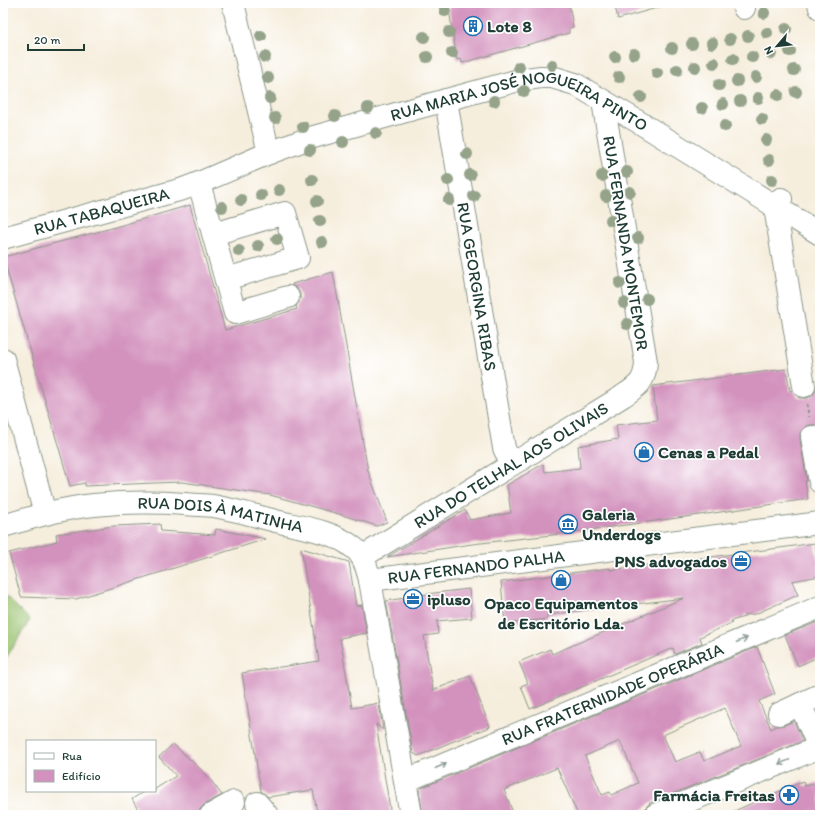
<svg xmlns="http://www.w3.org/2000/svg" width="823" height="818" viewBox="0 0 823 818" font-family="Itim,sans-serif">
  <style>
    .green { fill: #99c26e; stroke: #5c8051 }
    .building { fill: #d392bd; fill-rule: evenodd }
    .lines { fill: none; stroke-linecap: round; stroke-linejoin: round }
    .minor-casing { stroke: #8a9688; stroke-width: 24 }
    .path { stroke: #8a9688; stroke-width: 2.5; stroke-dasharray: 3 3; stroke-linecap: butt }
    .minor { stroke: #fff; stroke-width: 22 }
    .tree { fill: #94a389 }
    .oneway { stroke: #8f9e9a }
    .labels { text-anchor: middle; stroke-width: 3.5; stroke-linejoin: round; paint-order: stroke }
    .poi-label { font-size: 17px; font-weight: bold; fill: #1f3d34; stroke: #fff; text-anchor: start }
    .street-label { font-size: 17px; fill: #1f3d34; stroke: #fff }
  </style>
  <rect width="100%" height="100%" fill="#fff"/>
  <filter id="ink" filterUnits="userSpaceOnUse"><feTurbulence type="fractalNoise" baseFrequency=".025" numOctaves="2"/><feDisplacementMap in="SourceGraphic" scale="8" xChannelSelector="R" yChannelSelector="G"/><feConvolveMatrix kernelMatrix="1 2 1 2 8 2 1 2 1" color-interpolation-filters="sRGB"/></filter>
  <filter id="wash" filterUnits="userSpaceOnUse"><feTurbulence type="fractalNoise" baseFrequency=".012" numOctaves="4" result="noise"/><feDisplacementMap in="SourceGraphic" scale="16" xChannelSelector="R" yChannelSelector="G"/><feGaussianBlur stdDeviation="0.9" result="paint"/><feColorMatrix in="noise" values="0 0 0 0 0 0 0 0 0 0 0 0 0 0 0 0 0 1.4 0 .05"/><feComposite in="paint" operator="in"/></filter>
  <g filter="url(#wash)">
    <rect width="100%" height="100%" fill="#f6eedd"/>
    <path class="green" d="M3,593l27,27 -27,43z"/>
    <g id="blocks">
      <g class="building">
        <path d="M448,3h121l4,24 -4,1v5l-107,30 -1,-4 -4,1z"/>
        <path d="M614,3h46v4l-42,12z"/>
        <path d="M190,205l35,125 72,-21 -1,-3 4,-7v-5l-3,-6 -4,-2 -1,-2 41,-12 35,199 19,51 -10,4 -38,-12 -69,-19 -88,-13 -28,1 -69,3v-3l-15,3 -67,-229 109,-29z"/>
        <path d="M786,369l4,22 3,-1 2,4 4,4h7l6,-2 4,-5v-4l4,-1v42l-4,-3h-7l-5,3 -4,5v6l7,42h-2l3,18 -94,14 -162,22 -80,9 -85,13 78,-47 5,10 41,-7 -4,-28 36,-21 2,8 35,-4 -2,-22 40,-7 -2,-14 41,-5 -4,-34z"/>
        <path d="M160,524l1,7 54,4 1,-6 50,10 -190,60 -55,-2 -12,-44 48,-12 -1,-7 58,-8z"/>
        <path d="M815,543l5,33 -28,5 6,14 -43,19 -11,1v2l-13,4 1,2 -32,14 2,6 -27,11 -2,-6 -143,61 -9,-23 7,-3 -9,-21 31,-13 2,5 132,-56 -137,17v4l-42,5 -4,-42 109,-14v2l177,-23z"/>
        <path d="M301,548l48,14 7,44 6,-1 5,28 -27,5 12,70 27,-5 4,27 -7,-6 15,91h-65l-1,-4 -8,1 -4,-22 -45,7 -7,-6 -19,-118 77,-12z"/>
        <path d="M469,589l3,29 -35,3 1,13 -14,2 9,54 37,-14 20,51 -41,16 -31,13 -5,-3 -27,-152 48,-8z"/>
        <path d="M820,621v35l-22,10 -13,-31z"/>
        <path d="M757,647l18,47 -16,7 12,28 6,-3 7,-1 10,-4 9,20 -153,62 -6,6 -14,6h-52l-21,-47 -53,22 10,25h-91l-4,-24 2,-3zM725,708l16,38 -37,15 -4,-9 -25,10 -12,-27zM620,741l18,42 -27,12 -1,-3 -8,3 -17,-39z"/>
        <path d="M173,744l33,30 16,21 -17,9 -5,5 -1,6h-58l-9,-16 13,-8h10v-2l21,-13 -17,-19z"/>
        <path d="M803,781l1,5 16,-3v32h-95z"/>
      </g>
    </g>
  </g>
  <g filter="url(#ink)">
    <use href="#blocks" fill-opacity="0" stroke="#8a9688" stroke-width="1"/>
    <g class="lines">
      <g class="minor-casing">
        <g id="minor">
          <path d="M233,3l36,150"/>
          <path d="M744,3v5"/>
          <path d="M819,3l1,5"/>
          <path id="s1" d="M446,100l58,348c4,10 8,14 18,11"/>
          <path d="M199,183l36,130 53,-16"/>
          <path d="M781,199l-6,8 29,179"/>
          <path d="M214,234l71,-21 13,45 -72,21"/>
          <path id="s2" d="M3,238l180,-49 16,-6 70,-30 41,-15 107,-30 102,-28 22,-3h11l23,7 10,6 57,34 178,110"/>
          <path d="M3,359l42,155"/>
          <path d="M812,437l8,45"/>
          <path id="s3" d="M3,526c30,-9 60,-18 91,-21 31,-3 61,-3 91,-1 9,1 19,1 28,2 23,4 47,11 71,17 23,5 51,9 70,25 10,7 13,21 16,32l35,201 6,34"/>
          <path id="s4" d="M362,557l261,-161c15,-10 22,-14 23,-34l-43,-261"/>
          <path id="s5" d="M370,580l450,-57"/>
          <path d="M800,704l19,43"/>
          <path d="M779,714l41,-19"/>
          <path id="s6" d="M405,781l415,-174"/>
          <path d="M257,803l10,12"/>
          <path d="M211,815l23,-13"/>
          <path d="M655,815l165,-68"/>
        </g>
      </g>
      <path class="path" d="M807,404l2,13"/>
      <use href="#minor" class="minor"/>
    </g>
    <g class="tree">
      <circle cx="445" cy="11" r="6"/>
      <circle cx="764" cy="13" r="6"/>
      <circle cx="786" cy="29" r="6"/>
      <circle cx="449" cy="32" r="6"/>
      <circle cx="767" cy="33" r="6"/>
      <circle cx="261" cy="36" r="6"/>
      <circle cx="748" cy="36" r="6"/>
      <circle cx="424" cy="37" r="6"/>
      <circle cx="730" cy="39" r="6"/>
      <circle cx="712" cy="43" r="6"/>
      <circle cx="692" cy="44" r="6"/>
      <circle cx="672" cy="48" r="6"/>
      <circle cx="790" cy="51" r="6"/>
      <circle cx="452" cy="53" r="6"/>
      <circle cx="634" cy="54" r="6"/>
      <circle cx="771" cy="54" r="6"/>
      <circle cx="265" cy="57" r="6"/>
      <circle cx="427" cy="57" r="6"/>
      <circle cx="615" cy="57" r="6"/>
      <circle cx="752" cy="57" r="6"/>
      <circle cx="733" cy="59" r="6"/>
      <circle cx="714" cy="63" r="6"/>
      <circle cx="552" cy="65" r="6"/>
      <circle cx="519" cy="67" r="6"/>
      <circle cx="695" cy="67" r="6"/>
      <circle cx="677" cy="70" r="6"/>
      <circle cx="794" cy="70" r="6"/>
      <circle cx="657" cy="73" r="6"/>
      <circle cx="619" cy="77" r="6"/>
      <circle cx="756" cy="77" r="6"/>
      <circle cx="268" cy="78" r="6"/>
      <circle cx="737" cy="81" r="6"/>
      <circle cx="719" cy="85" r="6"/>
      <circle cx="524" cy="91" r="6"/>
      <circle cx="796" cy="92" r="6"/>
      <circle cx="778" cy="95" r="6"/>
      <circle cx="641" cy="97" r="6"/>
      <circle cx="270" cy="98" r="6"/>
      <circle cx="758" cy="98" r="6"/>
      <circle cx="494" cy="101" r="6"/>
      <circle cx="740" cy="101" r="6"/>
      <circle cx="723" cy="104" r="6"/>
      <circle cx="368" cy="108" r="6"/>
      <circle cx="702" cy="108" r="6"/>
      <circle cx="335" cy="116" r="6"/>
      <circle cx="275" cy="118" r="6"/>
      <circle cx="762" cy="119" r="6"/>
      <circle cx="725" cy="126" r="6"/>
      <circle cx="303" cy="127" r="6"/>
      <circle cx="376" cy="133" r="6"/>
      <circle cx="766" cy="140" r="6"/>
      <circle cx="343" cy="142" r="6"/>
      <circle cx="310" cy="150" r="6"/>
      <circle cx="467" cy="154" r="6"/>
      <circle cx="769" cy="160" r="6"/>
      <circle cx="627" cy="172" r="6"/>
      <circle cx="470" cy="175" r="6"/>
      <circle cx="602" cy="176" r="6"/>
      <circle cx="312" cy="180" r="6"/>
      <circle cx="448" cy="180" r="6"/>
      <circle cx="772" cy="180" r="6"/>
      <circle cx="279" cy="190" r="6"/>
      <circle cx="630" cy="192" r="6"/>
      <circle cx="261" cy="195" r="6"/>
      <circle cx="474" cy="196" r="6"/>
      <circle cx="606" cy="196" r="6"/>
      <circle cx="241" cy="200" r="6"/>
      <circle cx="449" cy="200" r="6"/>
      <circle cx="317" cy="201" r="6"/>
      <circle cx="222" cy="207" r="6"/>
      <circle cx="611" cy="220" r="6"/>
      <circle cx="320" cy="221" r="6"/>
      <circle cx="638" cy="238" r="6"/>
      <circle cx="277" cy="239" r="6"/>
      <circle cx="322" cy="242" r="6"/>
      <circle cx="258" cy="246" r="6"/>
      <circle cx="239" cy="251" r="6"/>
      <circle cx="620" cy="283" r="6"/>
      <circle cx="647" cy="299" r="6"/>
      <circle cx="624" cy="303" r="6"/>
      <circle cx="627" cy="324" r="6"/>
    </g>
    <defs><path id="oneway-shaft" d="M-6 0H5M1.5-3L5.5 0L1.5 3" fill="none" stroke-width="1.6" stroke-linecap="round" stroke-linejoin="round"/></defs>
    <g class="oneway">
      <use href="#oneway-shaft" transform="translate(742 640) rotate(-23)"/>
      <use href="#oneway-shaft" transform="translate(784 762) rotate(158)"/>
      <use href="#oneway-shaft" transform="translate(441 766) rotate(-23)"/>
    </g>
  </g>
  <defs>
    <g id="building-ring" transform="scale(1)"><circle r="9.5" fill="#fff" stroke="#1f6fb2" stroke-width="1.5"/><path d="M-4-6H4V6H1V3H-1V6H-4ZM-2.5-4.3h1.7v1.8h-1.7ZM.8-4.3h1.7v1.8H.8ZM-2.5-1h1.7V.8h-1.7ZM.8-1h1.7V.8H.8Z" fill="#1f6fb2"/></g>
    <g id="shop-ring" transform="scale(1)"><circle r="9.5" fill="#fff" stroke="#1f6fb2" stroke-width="1.5"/><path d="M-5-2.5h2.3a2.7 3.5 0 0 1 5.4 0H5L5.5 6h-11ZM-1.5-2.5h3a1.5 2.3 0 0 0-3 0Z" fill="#1f6fb2"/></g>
    <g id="museum-ring" transform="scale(1)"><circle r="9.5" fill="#fff" stroke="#1f6fb2" stroke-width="1.5"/><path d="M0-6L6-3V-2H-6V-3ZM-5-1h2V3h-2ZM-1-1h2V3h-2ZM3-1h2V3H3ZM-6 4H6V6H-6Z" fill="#1f6fb2"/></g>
    <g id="office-ring" transform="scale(1)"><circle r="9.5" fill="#fff" stroke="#1f6fb2" stroke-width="1.5"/><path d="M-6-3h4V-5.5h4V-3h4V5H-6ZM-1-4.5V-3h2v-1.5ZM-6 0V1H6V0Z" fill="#1f6fb2"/></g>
    <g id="pharmacy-ring" transform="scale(1)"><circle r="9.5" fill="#fff" stroke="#1f6fb2" stroke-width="1.5"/><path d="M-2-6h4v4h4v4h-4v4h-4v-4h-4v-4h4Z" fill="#1f6fb2"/></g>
  </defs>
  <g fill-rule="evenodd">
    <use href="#building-ring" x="473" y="26"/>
    <use href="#shop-ring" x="644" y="452"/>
    <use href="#museum-ring" x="568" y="524"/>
    <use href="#office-ring" x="741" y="561"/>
    <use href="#shop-ring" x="561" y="580"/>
    <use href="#office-ring" x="413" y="599"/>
    <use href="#pharmacy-ring" x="789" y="795"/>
  </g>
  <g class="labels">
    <g class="poi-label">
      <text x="487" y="32">Lote 8</text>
      <text x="658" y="458">Cenas a Pedal</text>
      <text x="582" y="520">Galeria<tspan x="582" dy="20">Underdogs</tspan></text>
      <text x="727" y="567" text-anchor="end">PNS advogados</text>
      <text x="427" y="605">ipluso</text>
      <text x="561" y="609" text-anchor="middle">Opaco Equipamentos<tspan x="561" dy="20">de Escritório Lda.</tspan></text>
      <text x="775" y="801" text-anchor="end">Farmácia Freitas</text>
    </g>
    <g class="street-label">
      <text dy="6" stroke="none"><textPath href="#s2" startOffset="544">RUA MARIA JOSÉ NOGUEIRA PINTO</textPath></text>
      <text dy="6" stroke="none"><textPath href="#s2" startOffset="102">RUA TABAQUEIRA</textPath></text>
      <text transform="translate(626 243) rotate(81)" y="6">RUA FERNANDA MONTEMOR</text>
      <text dy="6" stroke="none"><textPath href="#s1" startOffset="189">RUA GEORGINA RIBAS</textPath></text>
      <text dy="6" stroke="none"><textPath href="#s4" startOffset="175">RUA DO TELHAL AOS OLIVAIS</textPath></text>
      <text dy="6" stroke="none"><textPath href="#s3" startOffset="221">RUA DOIS À MATINHA</textPath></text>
      <text dy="6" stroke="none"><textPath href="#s5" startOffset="107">RUA FERNANDO PALHA</textPath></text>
      <text dy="6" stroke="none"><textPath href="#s6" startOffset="225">RUA FRATERNIDADE OPERÁRIA</textPath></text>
    </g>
  </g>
  <rect width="823" height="818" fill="none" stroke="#fff" stroke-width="16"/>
  <rect x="26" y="740" width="130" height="52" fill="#ffffff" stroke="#a5b1ae"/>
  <rect x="34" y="753" width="20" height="6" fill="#ffffff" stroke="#a5b1ae"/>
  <text x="62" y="760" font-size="12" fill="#1f3d34">Rua</text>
  <rect x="34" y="770" width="20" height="12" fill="#d392bd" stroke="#a5b1ae"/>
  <text x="62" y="780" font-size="12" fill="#1f3d34">Edifício</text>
  <g transform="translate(777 46) rotate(242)" stroke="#ffffff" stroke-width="3" paint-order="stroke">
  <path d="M0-3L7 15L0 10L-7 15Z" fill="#1f3d34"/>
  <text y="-6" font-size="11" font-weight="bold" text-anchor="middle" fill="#1f3d34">N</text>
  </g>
  <path d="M28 44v6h56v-6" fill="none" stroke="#1f3d34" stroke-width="2"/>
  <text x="34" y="44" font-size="12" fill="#1f3d34" stroke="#ffffff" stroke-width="3" paint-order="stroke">20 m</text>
</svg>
